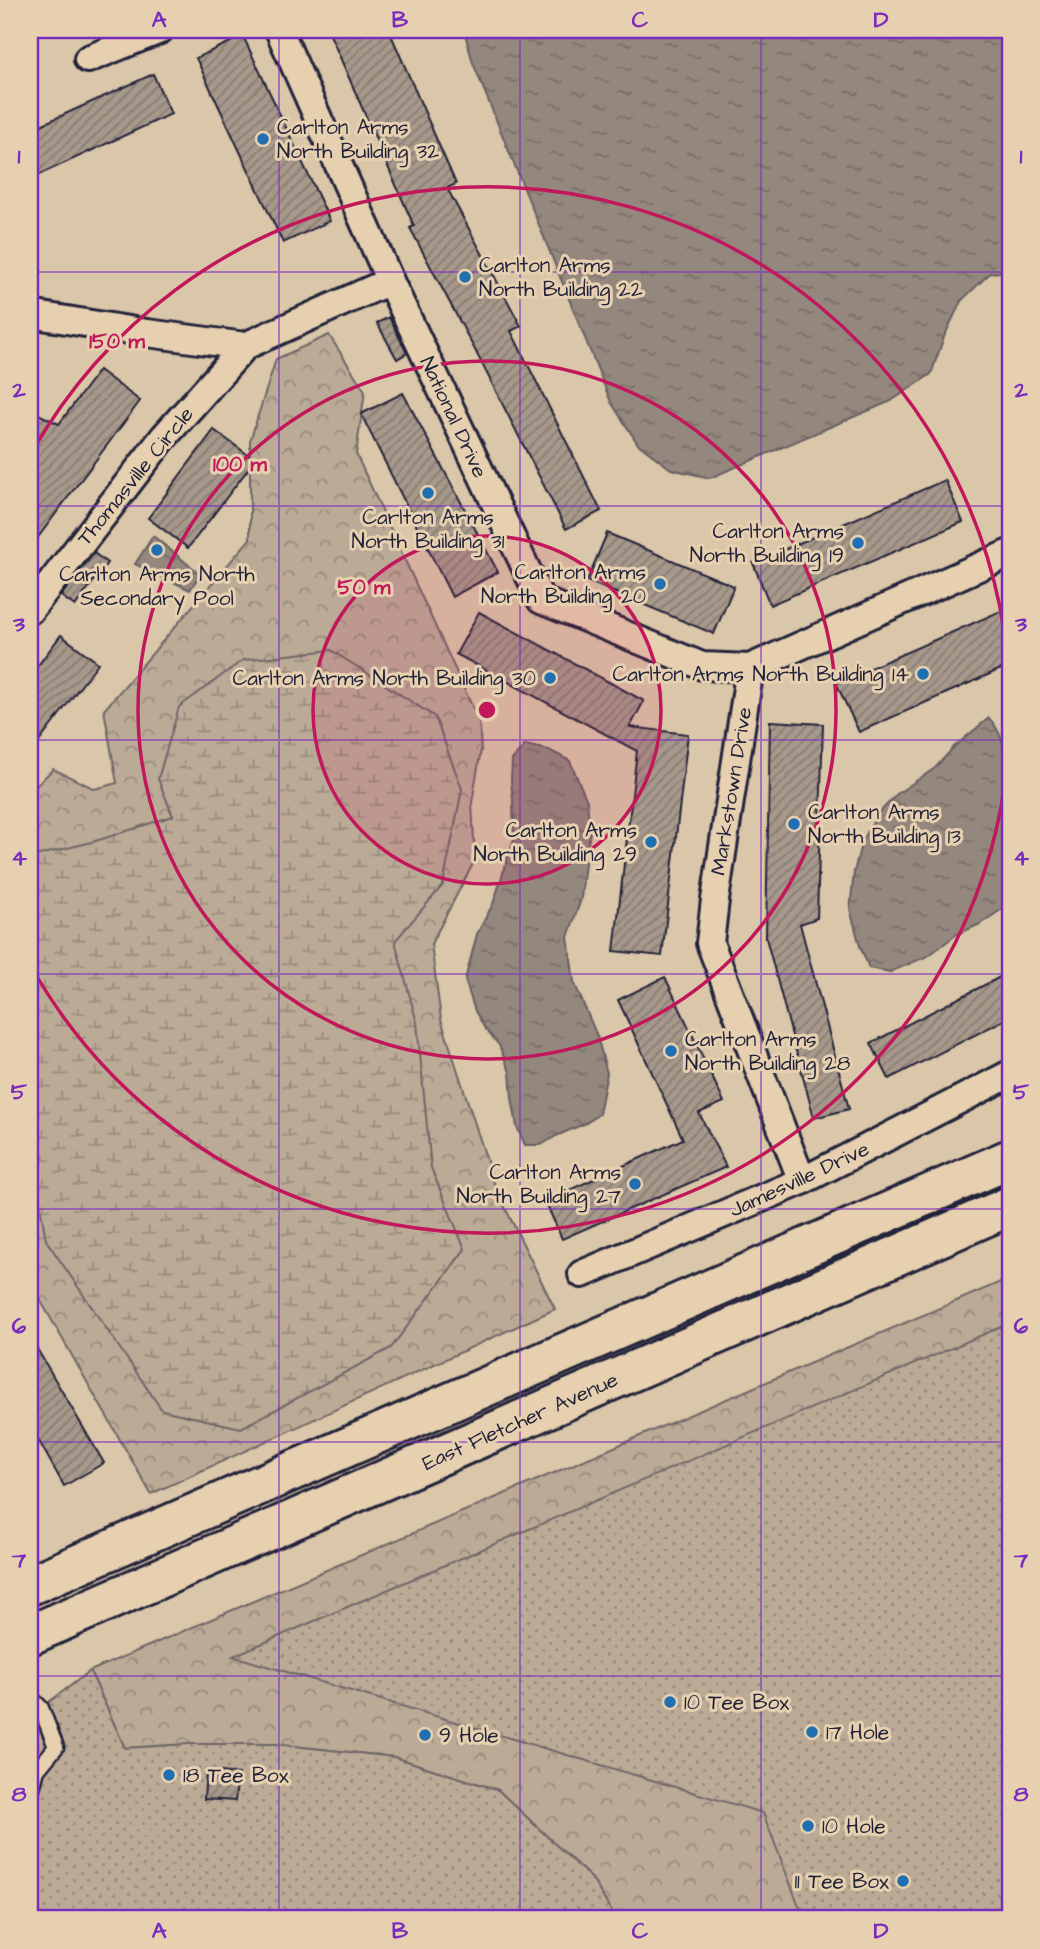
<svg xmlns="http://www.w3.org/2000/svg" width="1040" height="1949" viewBox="0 0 1040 1949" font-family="'Architects Daughter',sans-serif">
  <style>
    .forest { fill: url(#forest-crowns); stroke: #6e6668; stroke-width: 2 }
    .wetland { fill: url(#wetland-marsh); stroke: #6e6668; stroke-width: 2 }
    .park { fill: url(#park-dots); stroke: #6e6668; stroke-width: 2 }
    .water { fill: url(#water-ripples); stroke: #665f63; stroke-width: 2 }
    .building { fill: url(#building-hatch); stroke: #22223b; stroke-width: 2 }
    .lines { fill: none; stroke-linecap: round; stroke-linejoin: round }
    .service-casing { stroke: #22223b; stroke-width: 19 }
    .minor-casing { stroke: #22223b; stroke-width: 32 }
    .secondary-casing { stroke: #22223b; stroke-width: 44 }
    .service { stroke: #e6d0af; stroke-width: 14 }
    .minor { stroke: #e6d0af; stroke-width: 26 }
    .secondary { stroke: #e6d0af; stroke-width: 38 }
    .grid { fill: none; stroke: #7b2cbf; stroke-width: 2; stroke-opacity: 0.55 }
    .ring { fill: none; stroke: #c2185b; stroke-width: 3.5 }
    .poi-dot { fill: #1f6fb2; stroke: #e6d0af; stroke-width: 2.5 }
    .labels { text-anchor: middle; stroke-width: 6; stroke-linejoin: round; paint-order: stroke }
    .poi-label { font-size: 21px; fill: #22223b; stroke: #e6d0af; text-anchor: start }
    .street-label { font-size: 21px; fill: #22223b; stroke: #e6d0af }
    .centre { fill: #c2185b; stroke: #e6d0af; stroke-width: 3.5 }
    .ring-label { font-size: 21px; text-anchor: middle; font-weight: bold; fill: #c2185b; stroke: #e6d0af; stroke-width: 6; stroke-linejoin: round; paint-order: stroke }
    .neatline { fill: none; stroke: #7b2cbf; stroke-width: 2.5 }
    .grid-label { font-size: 23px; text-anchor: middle; font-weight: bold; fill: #7b2cbf }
  </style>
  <defs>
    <pattern id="forest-crowns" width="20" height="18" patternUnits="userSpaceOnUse" patternTransform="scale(1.75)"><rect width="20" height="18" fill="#bbaa96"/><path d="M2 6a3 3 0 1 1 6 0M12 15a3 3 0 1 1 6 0" fill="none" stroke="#988a7c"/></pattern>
    <pattern id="wetland-marsh" width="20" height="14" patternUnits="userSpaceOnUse" patternTransform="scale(1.75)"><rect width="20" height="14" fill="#bbaa96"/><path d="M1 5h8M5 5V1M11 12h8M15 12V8" fill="none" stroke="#988a7c"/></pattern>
    <pattern id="park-dots" width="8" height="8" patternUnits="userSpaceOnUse" patternTransform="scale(1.75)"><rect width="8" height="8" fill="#bbaa96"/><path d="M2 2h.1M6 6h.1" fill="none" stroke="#988a7c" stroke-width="1.8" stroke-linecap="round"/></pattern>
    <pattern id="water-ripples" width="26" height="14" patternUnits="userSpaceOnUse" patternTransform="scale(1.75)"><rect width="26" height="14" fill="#94877e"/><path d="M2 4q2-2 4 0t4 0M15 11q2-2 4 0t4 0" fill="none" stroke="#786e68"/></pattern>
    <pattern id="building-hatch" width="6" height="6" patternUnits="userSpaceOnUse" patternTransform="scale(1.75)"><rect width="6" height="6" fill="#a6988a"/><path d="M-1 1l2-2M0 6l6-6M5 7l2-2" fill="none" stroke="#877c72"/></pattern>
  </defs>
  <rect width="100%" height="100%" fill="#dac6a8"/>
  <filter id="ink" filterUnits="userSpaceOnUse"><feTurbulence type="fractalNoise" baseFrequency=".0143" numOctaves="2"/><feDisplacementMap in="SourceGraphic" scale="14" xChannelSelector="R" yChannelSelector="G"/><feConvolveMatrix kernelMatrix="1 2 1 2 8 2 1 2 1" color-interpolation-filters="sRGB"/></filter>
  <g filter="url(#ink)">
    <g class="forest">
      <path d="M329,335l36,56 -9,63 123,267 2,29 -9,52 3,58 -44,84 10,75 55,170 59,120 -404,185 -121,-212v-490l23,-23 42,20 22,-6 -13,-73 146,-171v-98l26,-82z"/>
      <path d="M1010,1278v641h-394l-24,-40 -94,-89 -104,-33 -119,-13h-86l-64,4 -35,-77z"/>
    </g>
    <path class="wetland" d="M331,650l104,67 27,72 -19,96 -48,56 22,82 14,145 34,81 -74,99 -150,80 -79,-18 -116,-170 -16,-95v-285l1,-3 65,-16 77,-25 -15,-37 21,-72 64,-47z"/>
    <g class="park">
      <path d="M1010,1323v596h-206l-41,-106 -530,-157z"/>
      <path d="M90,1671l35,77 64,-4h86l119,13 104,33 94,89 24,40h-586v-206l11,-5z"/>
    </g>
    <g class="water">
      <path d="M464,30h546v241l-20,2 -29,28 -17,36 -13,37 -40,27 -181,77 -39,-9 -33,-25 -27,-42 -138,-339z"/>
      <path d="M153,536l47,38 -10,16 -55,-26z"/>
      <path d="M989,718c20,22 13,41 21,67v119l-32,21 -21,9 -29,22 -38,16 -21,-4 -9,-22 -10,-37 4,-37 7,-28 16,-29 20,-21 38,-26 19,-21z"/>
      <path d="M525,745l24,5 21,11 17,40 3,31 -5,31 -4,36 -13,38 6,45 23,54 10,37 -8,41 -13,9 -30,13 -15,9h-16l-8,-18 -5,-29 -2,-26 -11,-27 -14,-16 -10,-18 -10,-31 12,-46 16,-30 21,-65 -1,-38 -2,-21 1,-20z"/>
    </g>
    <g class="building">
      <path d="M328,30h61l67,154 -9,4 74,138 -10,5 90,180 -35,18 -91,-179 -65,-122 4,-2z"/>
      <path d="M243,36l87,185 -47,22 -87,-185z"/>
      <path d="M153,74l18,40 -141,65v-49z"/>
      <path d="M389,317l18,36 -10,6 -20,-36z"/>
      <path d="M99,370l41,31 -110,147v-138l29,14z"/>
      <path d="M403,393l95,179 -46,25 -91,-183z"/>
      <path d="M214,430l41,30 -67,88 -40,-30z"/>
      <path d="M945,480l18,42 -193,83 -17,-42z"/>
      <path d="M607,533l127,53 -20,48 -127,-53z"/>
      <path d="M94,553l13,10 -32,43 -14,-10z"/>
      <path d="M1010,607v58l-151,67 -23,-49z"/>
      <path d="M479,612l165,89 -14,26 58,7 -26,222 -48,-5 23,-200 -181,-97z"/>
      <path d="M61,635l37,28 -68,91v-78z"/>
      <path d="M770,721l53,3 -6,194 -17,6 49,185 -35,9 -48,-180z"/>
      <path d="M1010,972v45l-121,62 -18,-36z"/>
      <path d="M665,977l59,125 -25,11 27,54 -164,72 -17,-38 138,-62 -65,-139z"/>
      <path d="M30,1337l74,126 -40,23 -34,-61z"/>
      <path d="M206,1770l32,4 -3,27 -31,-2z"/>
    </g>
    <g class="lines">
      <g class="service-casing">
        <path id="service" d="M30,1697l11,11 15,39 -19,23 -7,26"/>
      </g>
      <g class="minor-casing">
        <g id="minor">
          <path d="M279,30l111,251 151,319 161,66 48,2"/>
          <path d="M88,59l72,-29"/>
          <path d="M30,314l117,19 98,13"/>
          <path d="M30,610l133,-172 82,-92 145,-65"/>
          <path d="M802,1181l-92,-238 5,-43 35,-232 260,-115"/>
          <path d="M582,1274l220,-93 208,-107"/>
        </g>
      </g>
      <g class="secondary-casing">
        <g id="secondary">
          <path d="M30,1585l980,-426"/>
          <path d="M30,1635l980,-429"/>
        </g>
      </g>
      <use href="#service" class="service"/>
      <use href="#minor" class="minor"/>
      <use href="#secondary" class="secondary"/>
    </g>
  </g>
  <path class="grid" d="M279,30v1889M520,30v1889M761,30v1889M30,272h980M30,506h980M30,740h980M30,974h980M30,1209h980M30,1442h980M30,1676h980"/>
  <circle cx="487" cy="710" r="174" fill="#c2185b" fill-opacity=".12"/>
  <g class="ring">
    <circle cx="487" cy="710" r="174"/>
    <circle cx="487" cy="710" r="349"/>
    <path d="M32 452A523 523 0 1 1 32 968"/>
  </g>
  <g class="poi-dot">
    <circle cx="263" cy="139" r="7"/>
    <circle cx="465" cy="277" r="7"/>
    <circle cx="428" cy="493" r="7"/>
    <circle cx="858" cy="543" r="7"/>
    <circle cx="157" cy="550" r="7"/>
    <circle cx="660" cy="584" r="7"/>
    <circle cx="923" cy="674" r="7"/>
    <circle cx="550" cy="678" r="7"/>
    <circle cx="794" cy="824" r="7"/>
    <circle cx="651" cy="842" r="7"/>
    <circle cx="671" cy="1051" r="7"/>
    <circle cx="635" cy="1184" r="7"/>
    <circle cx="670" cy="1702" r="7"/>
    <circle cx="812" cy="1732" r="7"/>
    <circle cx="425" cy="1735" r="7"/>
    <circle cx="169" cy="1775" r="7"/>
    <circle cx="808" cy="1826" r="7"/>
    <circle cx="903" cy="1881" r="7"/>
  </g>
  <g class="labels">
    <g class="poi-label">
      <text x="277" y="134">Carlton Arms<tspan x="277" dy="24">North Building 32</tspan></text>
      <text x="479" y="272">Carlton Arms<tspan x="479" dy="24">North Building 22</tspan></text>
      <text x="428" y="524" text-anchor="middle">Carlton Arms<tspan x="428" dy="24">North Building 31</tspan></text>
      <text x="844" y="538" text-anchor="end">Carlton Arms<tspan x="844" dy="24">North Building 19</tspan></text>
      <text x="646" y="579" text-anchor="end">Carlton Arms<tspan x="646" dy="24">North Building 20</tspan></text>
      <text x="157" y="581" text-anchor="middle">Carlton Arms North<tspan x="157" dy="24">Secondary Pool</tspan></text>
      <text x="909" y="681" text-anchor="end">Carlton Arms North Building 14</text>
      <text x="536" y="685" text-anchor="end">Carlton Arms North Building 30</text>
      <text x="808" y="819">Carlton Arms<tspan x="808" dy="24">North Building 13</tspan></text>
      <text x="637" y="837" text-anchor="end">Carlton Arms<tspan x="637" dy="24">North Building 29</tspan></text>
      <text x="685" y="1046">Carlton Arms<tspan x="685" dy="24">North Building 28</tspan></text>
      <text x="621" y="1179" text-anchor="end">Carlton Arms<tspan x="621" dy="24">North Building 27</tspan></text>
      <text x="684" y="1709">10 Tee Box</text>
      <text x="826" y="1739">17 Hole</text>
      <text x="439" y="1742">9 Hole</text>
      <text x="183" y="1782">18 Tee Box</text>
      <text x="822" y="1833">10 Hole</text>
      <text x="889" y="1888" text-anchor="end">11 Tee Box</text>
    </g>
    <g class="street-label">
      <text transform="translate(454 417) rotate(65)" y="7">National Drive</text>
      <text transform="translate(135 476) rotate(-51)" y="7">Thomasville Circle</text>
      <text transform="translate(731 791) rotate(-81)" y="7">Markstown Drive</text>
      <text transform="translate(799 1179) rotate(-25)" y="7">Jamesville Drive</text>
      <text transform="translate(520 1421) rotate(-24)" y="7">East Fletcher Avenue</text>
    </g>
  </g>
  <circle cx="487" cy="710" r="10" class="centre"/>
  <g class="ring-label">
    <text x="117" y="348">150 m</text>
    <text x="240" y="471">100 m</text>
    <text x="364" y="594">50 m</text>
  </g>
  <rect width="1040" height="1949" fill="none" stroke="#e6d0af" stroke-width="77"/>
  <rect x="38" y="38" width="964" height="1872" class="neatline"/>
  <g class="grid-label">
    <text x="159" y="27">A</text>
    <text x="400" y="27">B</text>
    <text x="640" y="27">C</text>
    <text x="881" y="27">D</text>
    <text x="19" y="163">1</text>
    <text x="1021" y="163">1</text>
    <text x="19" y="397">2</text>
    <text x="1021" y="397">2</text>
    <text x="19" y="631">3</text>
    <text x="1021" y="631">3</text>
    <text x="19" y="865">4</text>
    <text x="1021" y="865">4</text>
    <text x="19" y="1099">5</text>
    <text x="1021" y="1099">5</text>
    <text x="19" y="1333">6</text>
    <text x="1021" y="1333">6</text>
    <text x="19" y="1567">7</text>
    <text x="1021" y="1567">7</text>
    <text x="19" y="1801">8</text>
    <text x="1021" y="1801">8</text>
    <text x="159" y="1938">A</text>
    <text x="400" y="1938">B</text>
    <text x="640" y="1938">C</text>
    <text x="881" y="1938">D</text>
  </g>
</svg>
